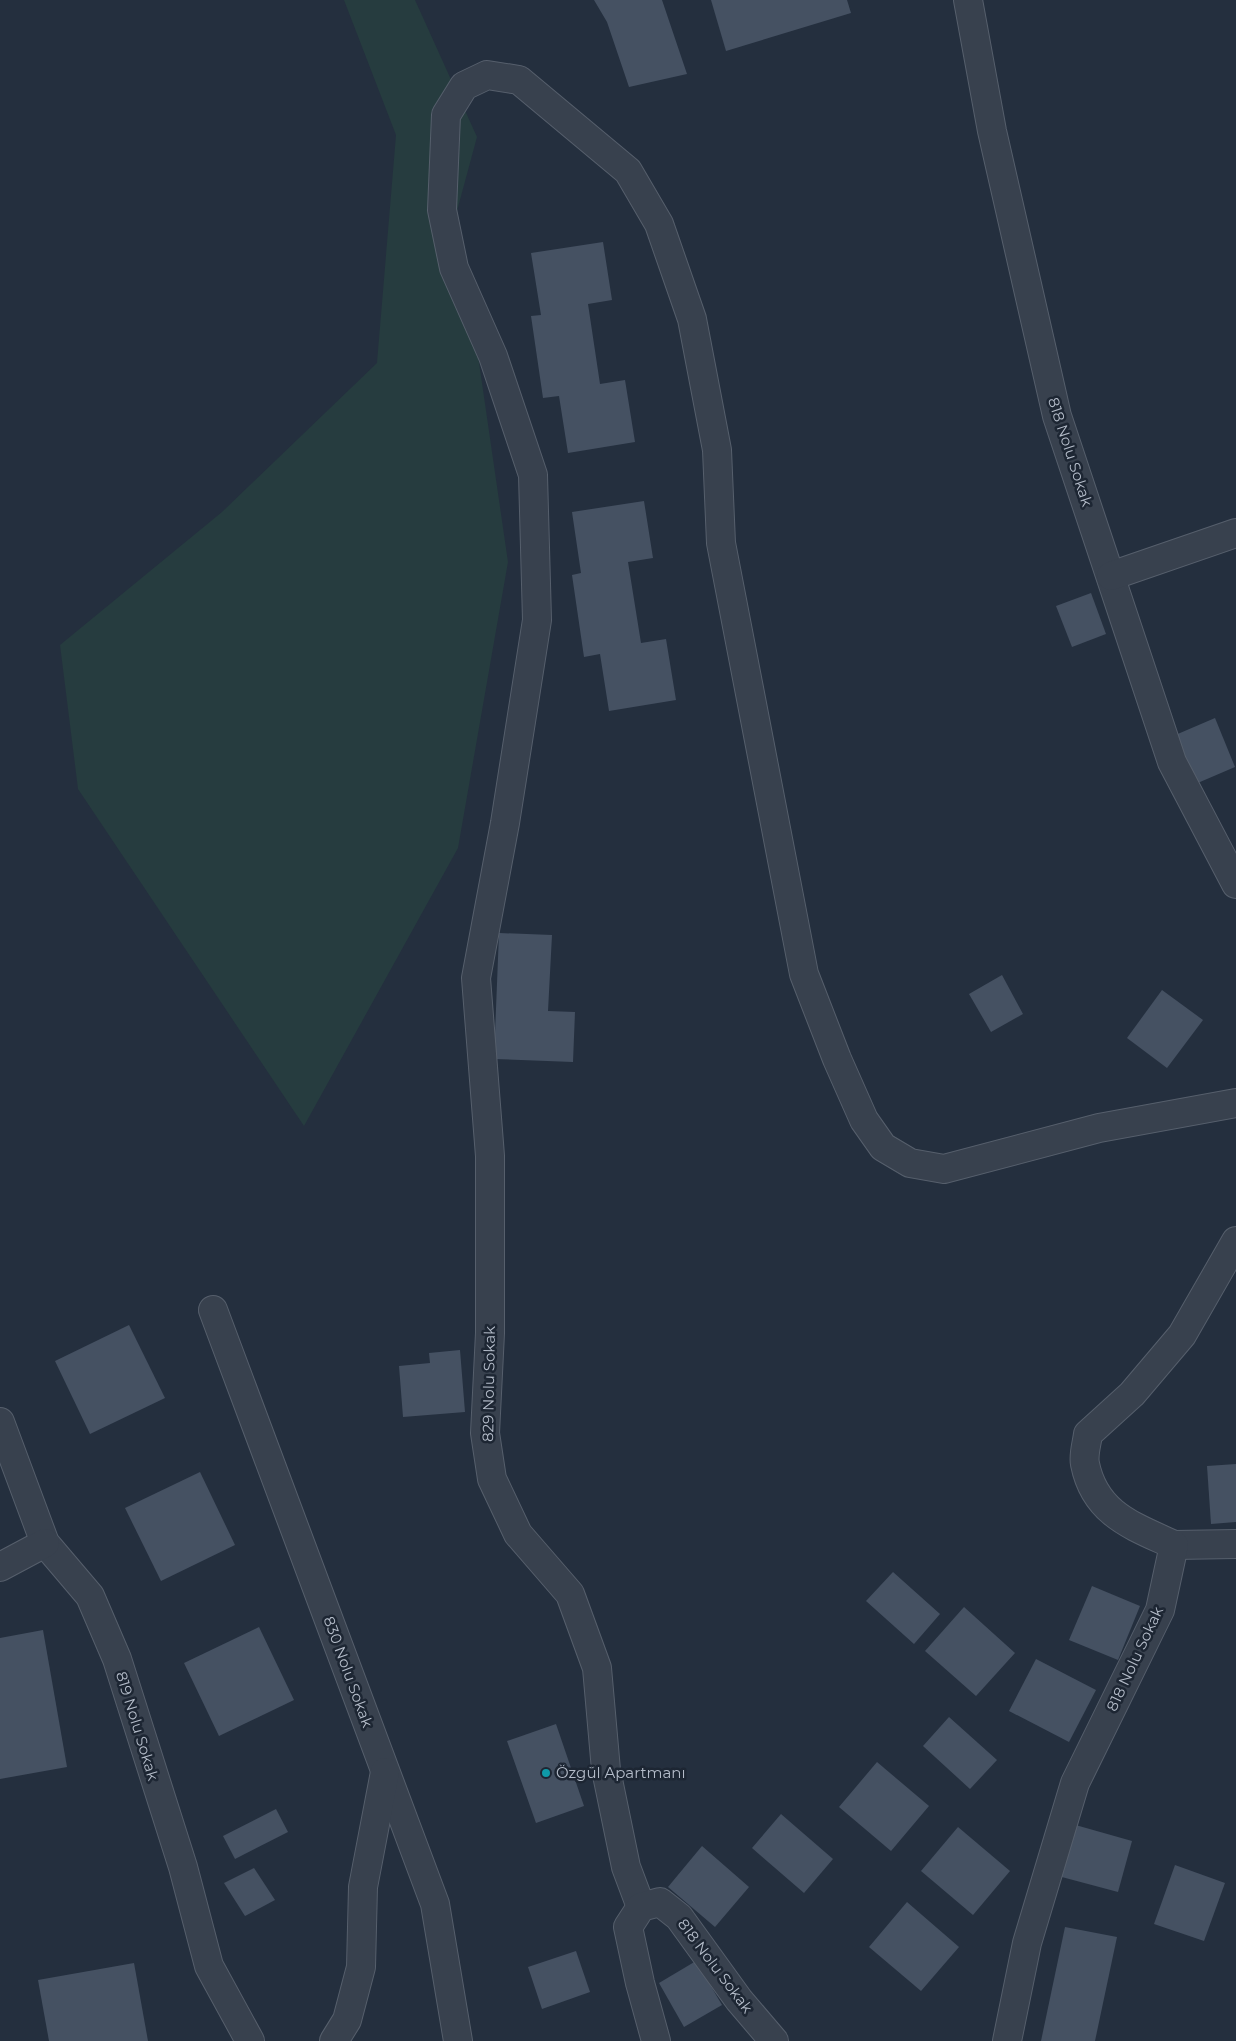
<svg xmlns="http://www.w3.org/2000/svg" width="1236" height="2041" viewBox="0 0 1236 2041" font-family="Montserrat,sans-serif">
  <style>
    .green { fill: #263c3f }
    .building { fill: #455162 }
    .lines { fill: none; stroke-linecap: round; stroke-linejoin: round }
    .minor-casing { stroke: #565f6c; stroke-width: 30 }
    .minor { stroke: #38414e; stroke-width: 28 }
    .culture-dot { fill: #0f9aa8; stroke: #1d2633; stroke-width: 2 }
    .labels { text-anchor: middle; stroke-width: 5; stroke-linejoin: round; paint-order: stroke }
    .street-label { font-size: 15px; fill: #b4bcc9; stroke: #1d2633 }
    .poi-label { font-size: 15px; fill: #b4bcc9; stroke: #1d2633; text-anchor: start }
  </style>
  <rect width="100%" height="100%" fill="#242f3e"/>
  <path class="green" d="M344,0h71l62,137 -20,74 51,351 -50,286 -154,278 -226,-337 -18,-144 162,-133 155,-149 19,-228z"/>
  <g class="building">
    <path d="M594,0h68l25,74 -58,13 -22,-65z"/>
    <path d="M711,0h136l4,13 -125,38z"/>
    <path d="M603,242l9,58 -24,4 12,80 25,-4 10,62 -67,11 -9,-57 -16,2 -12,-82 10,-1 -10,-62z"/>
    <path d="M644,501l9,57 -25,4 13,81 25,-4 10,61 -67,11 -9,-57 -16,3 -12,-82 9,-2 -9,-61z"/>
    <path d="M1091,593l15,41 -34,13 -16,-41z"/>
    <path d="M1215,718l20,49 -42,18 -20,-49z"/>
    <path d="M499,933l53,2 -4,76 27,1 -2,50 -79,-3z"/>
    <path d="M1002,975l21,39 -32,18 -22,-38z"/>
    <path d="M1162,990l41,30 -36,48 -40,-30z"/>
    <path d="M129,1325l36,73 -75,36 -35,-73z"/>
    <path d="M460,1350l5,62 -62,5 -4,-51 31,-3 -1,-10z"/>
    <path d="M1236,1464v58l-25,2 -4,-58z"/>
    <path d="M200,1472l35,73 -74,36 -36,-73z"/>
    <path d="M893,1572l47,42 -26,30 -48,-43z"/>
    <path d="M1092,1586l48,20 -22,54 -49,-20z"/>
    <path d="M964,1607l51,46 -39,43 -51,-45z"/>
    <path d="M259,1627l35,73 -75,36 -35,-73z"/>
    <path d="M43,1630l24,137 -67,12v-141z"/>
    <path d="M1036,1659l60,31 -27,52 -60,-31z"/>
    <path d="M949,1717l48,43 -27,29 -47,-43z"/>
    <path d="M556,1724l28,82 -48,17 -29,-82z"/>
    <path d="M877,1762l52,44 -38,45 -52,-44z"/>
    <path d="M276,1809l12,23 -53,27 -12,-23z"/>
    <path d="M781,1814l52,45 -29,34 -52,-45z"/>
    <path d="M1072,1824l60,17 -14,51 -60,-16z"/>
    <path d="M958,1827l52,44 -37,44 -52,-44z"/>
    <path d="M702,1846l47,41 -34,40 -47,-40z"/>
    <path d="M1175,1865l50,18 -21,58 -50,-17z"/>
    <path d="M254,1868l21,32 -30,16 -21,-33z"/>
    <path d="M907,1902l52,45 -38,44 -52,-44z"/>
    <path d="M1065,1927l52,10 -22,104h-54z"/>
    <path d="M576,1951l14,41 -48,17 -14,-42z"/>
    <path d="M696,1961l26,44 -38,22 -25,-44z"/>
    <path d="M134,1963l14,78h-99l-11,-61z"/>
  </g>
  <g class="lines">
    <g class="minor-casing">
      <g id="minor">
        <path d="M968,0l24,131 65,285 115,346 64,122"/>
        <path d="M1111,576l125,-43"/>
        <path d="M213,1310l222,594 23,137"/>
        <path d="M0,1422l45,121 45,53 27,63 66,208 26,99 41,75"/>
        <path d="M1174,1545l62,-1"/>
        <path d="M0,1567l45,-24"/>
        <path d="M641,1907l-15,-40 -20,-97 -9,-102 -27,-74 -52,-60 -26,-55 -7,-46 5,-100v-177l-14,-178 29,-155 32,-203 -4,-145 -40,-119 -39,-88 -12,-58 4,-95 18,-29 23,-11 32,5 109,91 31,53 33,95 25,131 4,93 83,431 33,85 27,61 19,27 27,16 34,6 155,-41 137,-25"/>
        <path d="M334,2041l13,-21 14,-53 2,-80 22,-115"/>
        <path d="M656,2041l-16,-58 -12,-56 13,-20 19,-5 19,15 60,83 35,41"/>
        <path d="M1007,2041l20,-98 48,-160 85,-173 14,-65c-41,-19 -79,-31 -89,-81 -2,-9 2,-21 3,-30l44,-40 50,-59 54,-94"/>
      </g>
    </g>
    <use href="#minor" class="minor"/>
  </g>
  <circle class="culture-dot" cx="546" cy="1773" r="5"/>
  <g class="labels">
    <g class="street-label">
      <text transform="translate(1070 452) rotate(72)" y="5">818 Nolu Sokak</text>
      <text transform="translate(489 1384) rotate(-89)" y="5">829 Nolu Sokak</text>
      <text transform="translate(1135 1659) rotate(-65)" y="5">818 Nolu Sokak</text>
      <text transform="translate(348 1672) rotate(70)" y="5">830 Nolu Sokak</text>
      <text transform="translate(137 1726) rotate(73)" y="5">819 Nolu Sokak</text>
      <text transform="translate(715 1966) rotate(53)" y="5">818 Nolu Sokak</text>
    </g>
    <g class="poi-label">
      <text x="556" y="1778">Özgül Apartmanı</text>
    </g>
  </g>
</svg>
